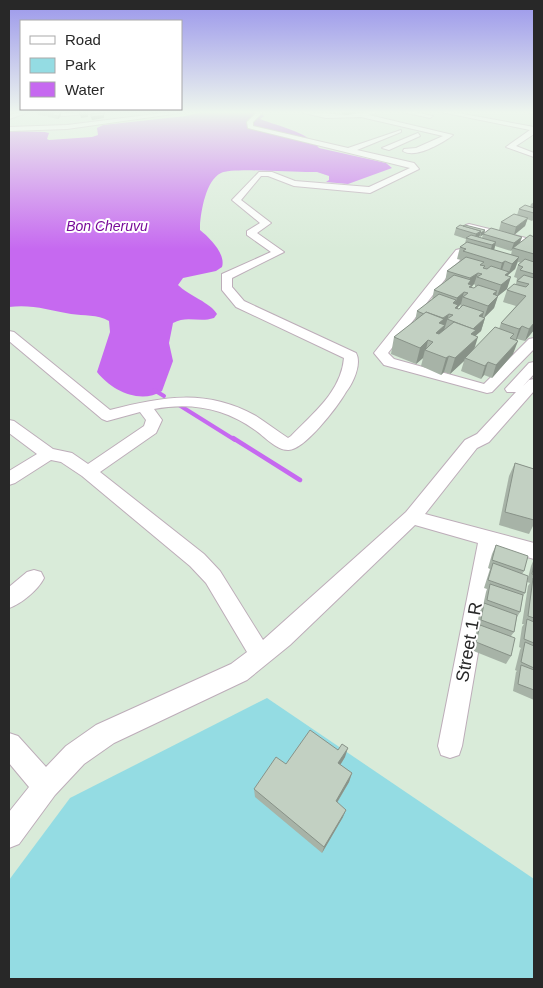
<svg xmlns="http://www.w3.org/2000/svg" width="543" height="988" viewBox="0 0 543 988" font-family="Helvetica,sans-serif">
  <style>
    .green { fill: #94dce3 }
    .water { fill: #c669f0 }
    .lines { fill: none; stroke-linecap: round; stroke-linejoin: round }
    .stream-far1 { stroke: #c669f0; stroke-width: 4 }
    .stream { stroke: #c669f0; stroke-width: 4.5 }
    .minor-casing { stroke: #bdadb9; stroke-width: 2 }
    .minor { fill: #fff; fill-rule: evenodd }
    .wall { fill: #a7b3a7; fill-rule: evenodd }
    .shaded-wall { fill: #889288 }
    .building { fill: #c2d0c2; stroke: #889288 }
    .labels { text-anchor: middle; stroke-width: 4; stroke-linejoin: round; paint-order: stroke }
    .far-water-label { font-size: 14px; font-style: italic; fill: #780b99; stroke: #fff }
    .near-street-label { font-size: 18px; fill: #282828; stroke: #fff }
  </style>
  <rect width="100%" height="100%" fill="#d9ebd9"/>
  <path class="green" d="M267,698l267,181v100h-525v-99l61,-82z"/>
  <path class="water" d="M207,111h53l4,5 -4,3c20,8 46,12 59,29l67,15 6,5 -44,16 -22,-2 3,-2v-4l-12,-4c-19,1 -85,-5 -96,1 -15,7 -20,38 -21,52v5c10,8 26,24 22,37l-6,4 -33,7 -5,7c10,10 33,18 39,29l-3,4c-15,5 -27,-3 -41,5l-4,20 4,18 -11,30c-22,14 -51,-1 -65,-19l13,-40 -1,-11c-12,-7 -25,-5 -38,-7 -22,-4 -40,-10 -62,-7v-176l36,1 4,1 -2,6 2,1 43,-3 6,-2 -1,-7 6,-3 83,-9z"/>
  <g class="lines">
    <g class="stream-far1">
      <path d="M154,390l10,6"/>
      <path d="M179,405l56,35"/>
    </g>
    <path class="stream" d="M233,438l67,42"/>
    <g class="minor-casing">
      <g id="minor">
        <path d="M24,111h9l-24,8v-4z"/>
        <path d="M36,111h60l3,2 -36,3z"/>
        <path d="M179,111h15l-127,18 -58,2v-4l58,-2z"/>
        <path d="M258,111h6l-11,11v4l95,22 53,-18v2l-44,18 57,13 5,6 -49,24 -76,-7 -26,-10h-7l-20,24 30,23 -14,10 27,19 -52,26v9l12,14 112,52c6,11 -3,30 -10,39 -8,14 -42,59 -58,58 -12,0 -24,-14 -33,-20 -30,-22 -65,-28 -101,-21l8,11 -6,13 -56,39 104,82 16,17 43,69 143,-128 59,-72 12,-6 39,-42h-9l-2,-3 24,-26 5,-1v12l-11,12 6,-6 5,-1v12l-45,51 -12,6 -52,66 109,29v16l-38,-11 -34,198 -3,9 -9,3 -9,-3 -3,-9 40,-203 -63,-18 -125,120 -43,35 -133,63 -30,21 -29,31 -36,49 -10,4v-36l20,-25 -20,-24v-30l9,3 28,31 20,-21 30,-21 135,-61 16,-12 -41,-69 -16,-17 -108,-90 -21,-14 -10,-2 -36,23 -6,2v-14l28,-17 -28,-21v-13l5,1 39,28 19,4 16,11 56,-38 2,-6 -6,-8 -33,9 -5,-2 -93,-78v-10l5,1 96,78c53,-13 95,-22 146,6 11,7 21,15 32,22l3,-2c22,-23 50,-44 53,-78l-108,-51 -14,-17v-16l49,-22 -24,-17v-4l13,-8 -28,-23 27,-28h13l23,9 74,6 41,-19 -162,-40 -1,-6z"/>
        <path d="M295,111l51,4 30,-4v2l-7,2 84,20c-10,8 -38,24 -50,16l1,-2 12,-1 27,-12 -82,-19 -35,1z"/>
        <path d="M398,111h12l23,5 -3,2z"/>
        <path d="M436,111h11l87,16v7l-18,12 18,7v4l-28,-10 24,-17z"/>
        <path d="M522,111h12v3z"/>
        <path d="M418,133l2,3 -31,14 -7,-2z"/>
        <path d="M469,224l65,16v6l-68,-17v-4z"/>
        <path d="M460,249l23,4 1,2 -5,3 -16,-2 -75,97 6,6 90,25 45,-45 5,-1v11l-42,43 -5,1 -103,-28 -10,-12 82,-103z"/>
        <path d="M34,570l7,2 3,6c-6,12 -23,26 -35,30v-21l18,-15z"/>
      </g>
    </g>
    <use href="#minor" class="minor"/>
  </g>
  <g class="wall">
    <path d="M37,112l24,1v3l-3,3 -10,-2 -1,-2 -3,1 -6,-1z"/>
    <path d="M342,112h13l-8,3 -5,-1z"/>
    <path d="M534,202v17l-2,2 -5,-2 -2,7 -11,9 -15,-5 2,-8 16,-7 2,-6 11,-2 1,-3z"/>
    <path d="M456,228l29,2 -1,4 -5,2v1l3,1 1,-4 39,3 -2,6 14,-6v93l-9,11 -8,-2 -1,1 -3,14 -21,24 -8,-3 -3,4 -20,-8 3,-10 -14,13 -6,-2 -3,3 -20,-9 2,-8 -7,6 -25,-10 3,-17 21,-16 2,-10 15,-11 2,-10 11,-8 2,-11 13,-10 1,-1 -4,-1 3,-12 5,-3 1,-5 -12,-4zM495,246l16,5 1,-1 -1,5 -17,-5zM518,262l3,1 -3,2 -4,12 3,1 -1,6 -9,6 -4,12 13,4 -15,17 -2,6 -25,20 1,-13 6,-5 4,-13h-1l10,-10 4,-12 9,-7 1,-14 7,-6zM474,284l1,1v3h-4zM461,304l-1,4 -1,1h-2l1,-2z"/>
    <path d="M515,463l19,6v55l-5,10 -30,-9 10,-49z"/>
    <path d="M496,545l28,26 -2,3 3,19 -2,3 -3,16 -3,5 -3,15 -3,4v20l-5,8 -35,-14 5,-17 2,-5h-2l4,-17 3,-5 3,-14 1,-3 -3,-1 6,-19 -2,-1 4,-14z"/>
    <path d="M534,559v141l-21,-9 3,-19 1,-1 -2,-1 5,-20 1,-2 -2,-1 3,-20 2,-3h-2l6,-38 2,-3 -3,-1 4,-16z"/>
    <path d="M345,757l-5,8 12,8 -3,9 -12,21 6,14 -21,36 -67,-56 -1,-8 32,-25z"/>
  </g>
  <g class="shaded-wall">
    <path d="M51,111l1,2 -8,3 -1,-3z"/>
    <path d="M65,111h10v1l-9,1z"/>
    <path d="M164,111h9l-9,2z"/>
    <path d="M352,111h4l-1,1 -8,3v-2z"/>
    <path d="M61,113v3l-3,3v-3z"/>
    <path d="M88,114v3l-7,1 -1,-3z"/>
    <path d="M104,115v3l-12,2 -1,-3z"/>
    <path d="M528,218l-3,8 -11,9 2,-8z"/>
    <path d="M485,230l-1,4 -4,3 1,-4z"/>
    <path d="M481,231l-2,7 -5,3 2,-7z"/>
    <path d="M522,237l-3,8 -6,3 -2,3 3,-8z"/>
    <path d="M496,242l-2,8 -4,3 2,-8z"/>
    <path d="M519,257l-4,12 -7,6 -1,5 4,-3 -4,12 -9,7 -4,12 -10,10 4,-12 5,-12 4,-3 -2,8 2,-2 4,-12 4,-10 4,-3 3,-8z"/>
    <path d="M505,261l-4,12 -2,2 3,-12z"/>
    <path d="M478,273l-4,11 -3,3 -3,10 -2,2 2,-6v-9l1,-2 1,-4z"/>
    <path d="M464,292l-3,12 -3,3 -3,10 -2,-14 3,-2 1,-3z"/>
    <path d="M484,312l-3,10 4,-4 -4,13 -8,7 5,-1 -5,16 -8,5 -1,3 -14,13 5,-16 18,-29 6,-13z"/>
    <path d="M449,314l-4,13 -4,14 -5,-8 5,-13z"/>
    <path d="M534,323v7l-9,11 4,-12z"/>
    <path d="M522,326l-5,13 -2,3 4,-13z"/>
    <path d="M428,340l-2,10h-1l-2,8 -7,6 4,-16z"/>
    <path d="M518,341l-5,13 -21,24 4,-13z"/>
    <path d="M449,356l-5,16 -3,3 5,-17z"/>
    <path d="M488,362l-4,13 -3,4 4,-13z"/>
    <path d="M348,748l-3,9 -9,15 2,-9z"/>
    <path d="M352,773l-3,9 -16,27 3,-8z"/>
    <path d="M346,810l-3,7 -21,36 2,-6z"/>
  </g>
  <g class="building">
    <path d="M42,111h9l-8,2 -6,-1z"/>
    <path d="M86,111l2,3 -8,1 -1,-3z"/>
    <path d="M345,111h7l-5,2 -5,-1z"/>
    <path d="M56,112l5,1 -3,3 -11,-2z"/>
    <path d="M104,113v2l-13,2v-3z"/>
    <path d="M525,205l9,3v5l-15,-4z"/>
    <path d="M514,214l14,4 -12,9 -15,-5z"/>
    <path d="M460,225l21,6 -5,3 -20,-6z"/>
    <path d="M465,225l20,5 -4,3 -1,-1 1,-1 -18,-5z"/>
    <path d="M491,228l31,9 -8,6 -31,-9z"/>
    <path d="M471,235l25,7 -4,3 -26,-7z"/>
    <path d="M530,235l4,2v17l-21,-6z"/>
    <path d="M467,242l52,15 -7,7 -7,-3 -3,2 -39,-12 3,-2 -6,-2z"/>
    <path d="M466,257l18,5 -4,3 5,1 -2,2 4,1 4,-3 18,6 -4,3 6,2 -10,8 -24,-8 5,-3 -4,-1 -8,5 -23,-7z"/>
    <path d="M525,259l9,3v12l-14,-4 3,-3 -5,-2z"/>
    <path d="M454,275l17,5 -3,4 4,1 -3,2 5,1 4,-3 19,6 -4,3 5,2 -10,10 -25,-9 5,-4 -4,-1 -7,6 -23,-8z"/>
    <path d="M524,275l10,3v45l-5,6 -7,-3 -3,3 -18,-6 25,-27 -19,-6 7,-6 12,3 3,-3 -12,-3z"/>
    <path d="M439,294l17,6 -3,3 5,2 -3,3 4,1 4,-4 21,7 -5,4 6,2 -12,11 -26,-10 6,-4 -4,-1 -6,4 -17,-6 -2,2 -7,-3z"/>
    <path d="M426,312l18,7 -5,4 6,2 -9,8 3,1 15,-12 22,8 -5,4 7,3 -23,21 -6,-2 -3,2 -21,-8 8,-8 -5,-2 -8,8 -26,-11z"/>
    <path d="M495,327l19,7 -4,4 8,3 -22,24 -8,-3 -3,4 -20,-8z"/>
    <path d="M515,463l19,6v51l-29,-8z"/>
    <path d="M496,545l32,11 -4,15 -32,-11z"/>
    <path d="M493,563l35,13 -3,17 -37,-13z"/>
    <path d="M534,564v11l-2,-1z"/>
    <path d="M533,578h1v40l-6,-2z"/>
    <path d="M490,584l33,11 -3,17 -33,-12z"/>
    <path d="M484,603l33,12 -3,17 -33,-12z"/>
    <path d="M527,619l7,3v21l-10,-4z"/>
    <path d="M480,625l35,13 -4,18 -35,-14z"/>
    <path d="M525,642l9,4v22l-13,-6z"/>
    <path d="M521,665l13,5v20l-16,-6z"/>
    <path d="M310,730l28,20 4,-6 6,4 -10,15 14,10 -16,28 10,9 -22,37 -70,-58 22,-32 10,7z"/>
  </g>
  <linearGradient id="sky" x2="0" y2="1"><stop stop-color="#9a96eb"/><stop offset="0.45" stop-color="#eef6ee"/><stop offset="1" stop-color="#eef6ee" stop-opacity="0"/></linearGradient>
  <rect width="543" height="249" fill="url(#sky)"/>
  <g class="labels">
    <g class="far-water-label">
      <text x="107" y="231">Bon Cheruvu</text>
    </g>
    <g class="near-street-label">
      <text transform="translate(469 642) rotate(-80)" y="6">Street 1 R</text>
    </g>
  </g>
  <rect width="543" height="988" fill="none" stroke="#282828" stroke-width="20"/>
  <rect x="20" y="20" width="162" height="90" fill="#ffffff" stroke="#a9a9a9"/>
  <rect x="30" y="36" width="25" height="8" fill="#ffffff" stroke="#a9a9a9"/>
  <text x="65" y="45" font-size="15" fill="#282828">Road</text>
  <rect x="30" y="58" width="25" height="15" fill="#94dce3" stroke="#a9a9a9"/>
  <text x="65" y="70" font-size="15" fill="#282828">Park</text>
  <rect x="30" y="82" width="25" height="15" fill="#c669f0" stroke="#a9a9a9"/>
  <text x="65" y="95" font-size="15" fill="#282828">Water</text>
</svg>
